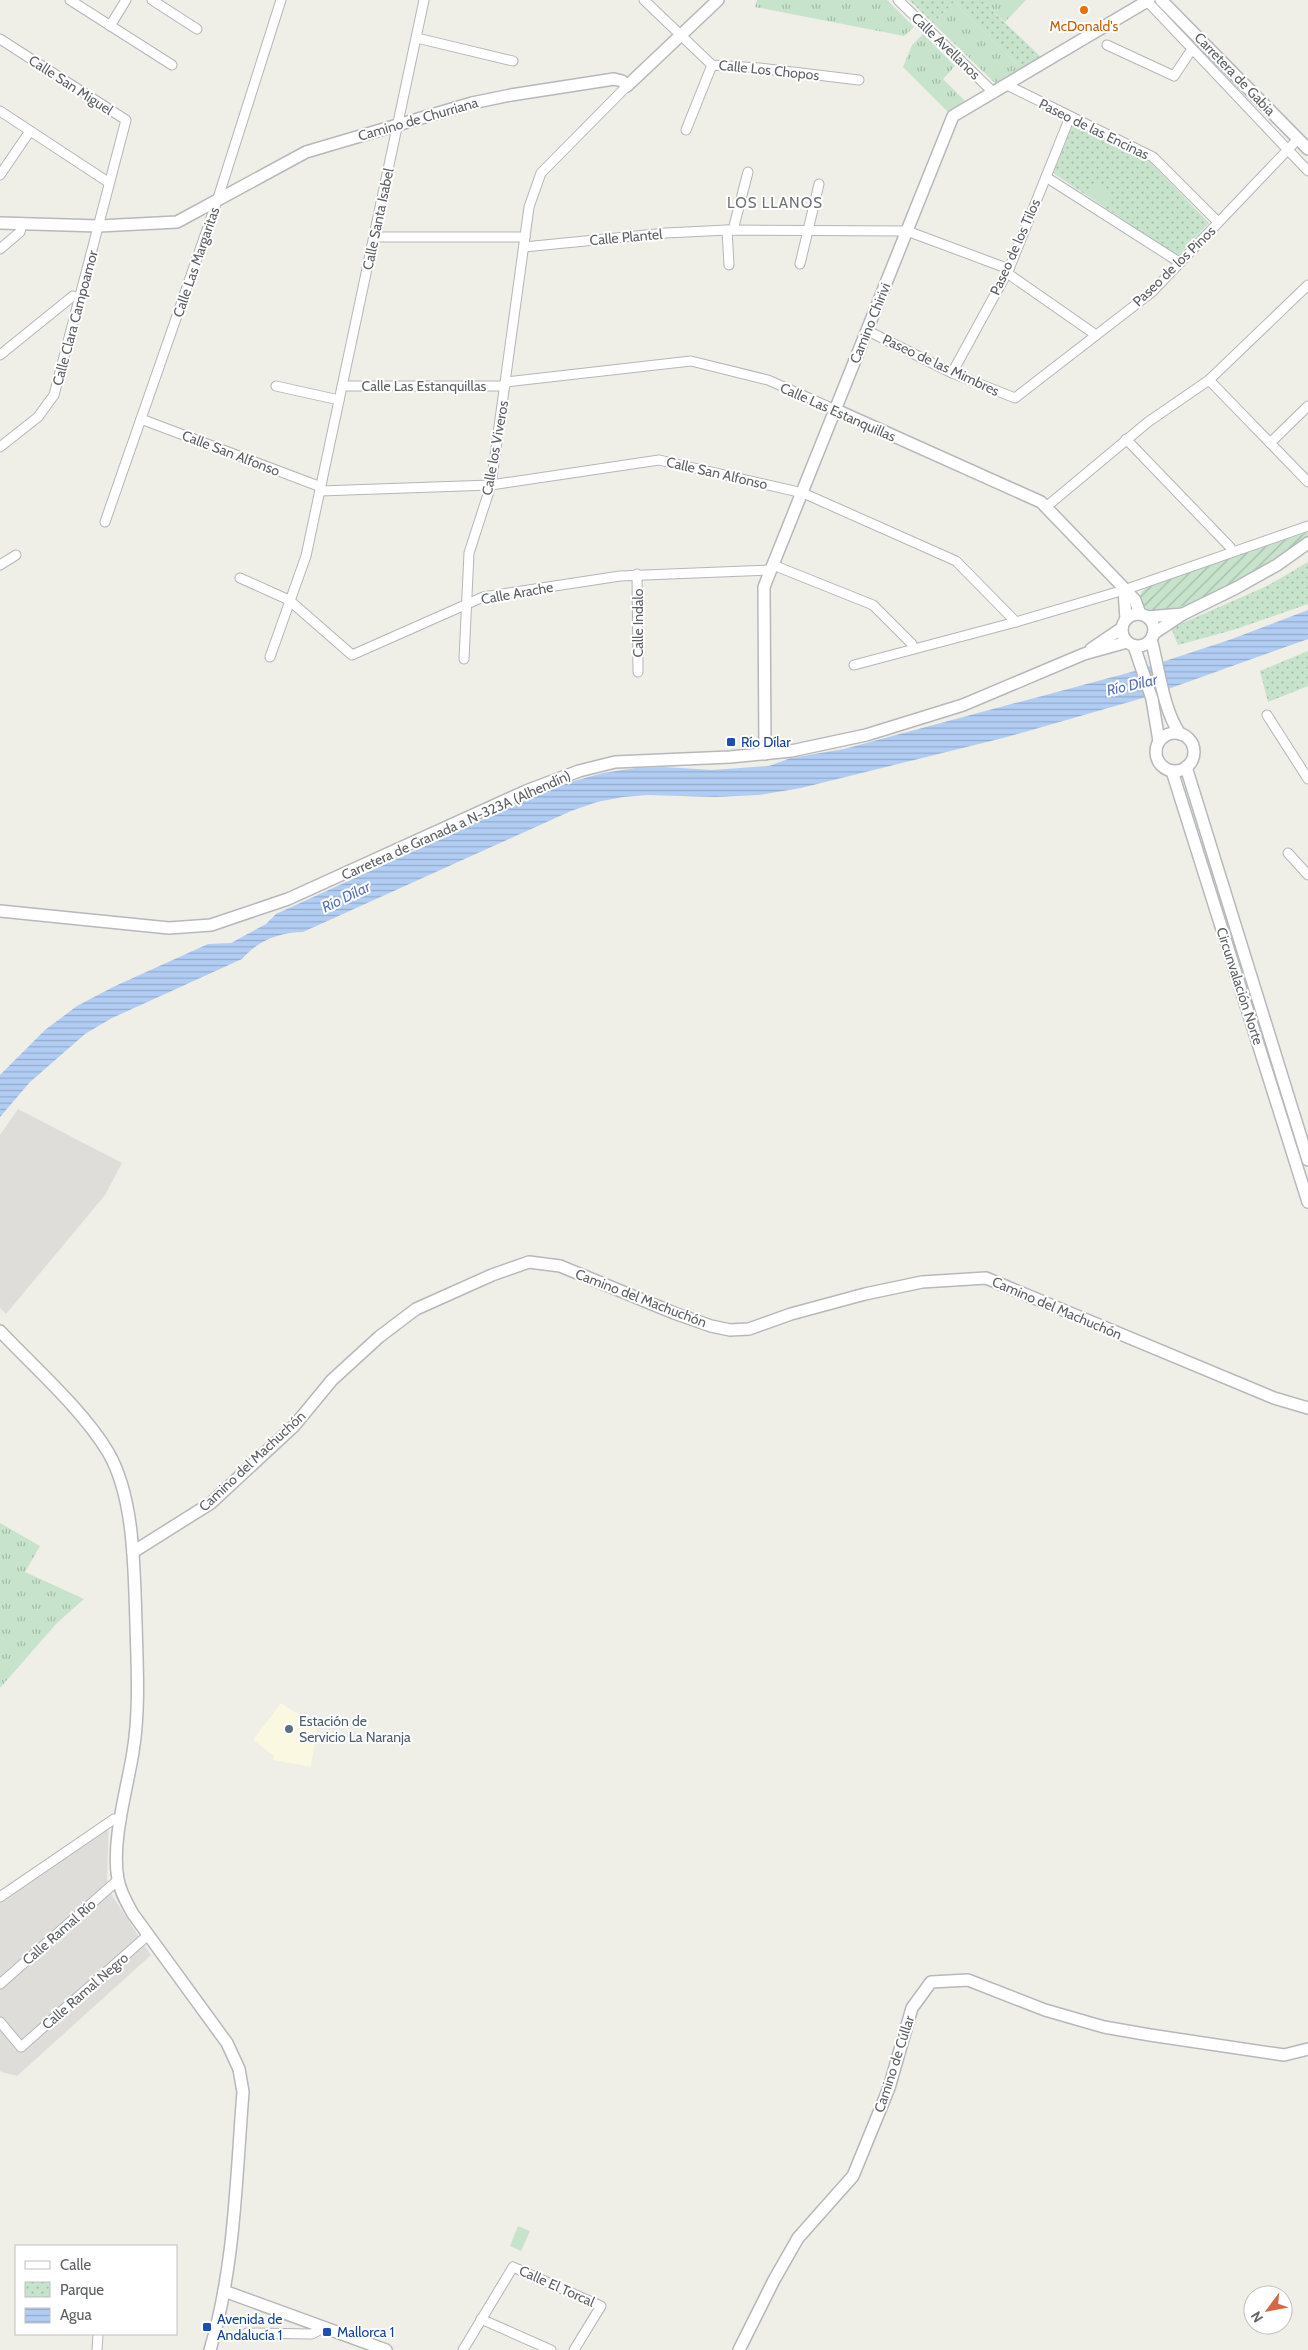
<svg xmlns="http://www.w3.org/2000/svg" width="1308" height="2350" viewBox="0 0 1308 2350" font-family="Cabin,sans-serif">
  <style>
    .commercial { fill: #faf8e1 }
    .industrial { fill: #deddd9 }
    .grass { fill: url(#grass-tufts) }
    .park { fill: url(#park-dots) }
    .garden { fill: url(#garden-furrows) }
    .pitch { fill: #c7e3cc }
    .water { fill: url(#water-rules) }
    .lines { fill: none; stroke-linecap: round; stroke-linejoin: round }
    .street-casing { stroke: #b4b6ba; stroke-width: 11 }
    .secondary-casing { stroke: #b6b8bc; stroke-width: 14 }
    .street { stroke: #fff; stroke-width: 9 }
    .secondary { stroke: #fff; stroke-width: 11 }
    .food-dot { fill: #e8710a; stroke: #fff; stroke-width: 2 }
    .transit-dot { fill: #1a4fb4; stroke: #fff; stroke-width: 2 }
    .service-dot { fill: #5c6f8a; stroke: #fff; stroke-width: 2 }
    .labels { text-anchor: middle; stroke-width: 4; stroke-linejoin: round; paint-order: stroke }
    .food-label { font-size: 14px; fill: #c56008; stroke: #fff }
    .street-label { font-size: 14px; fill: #5f6165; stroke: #fff }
    .transit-label { font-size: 14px; fill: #164399; stroke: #fff; text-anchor: start }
    .service-label { font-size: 14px; fill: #4e5e75; stroke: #fff; text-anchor: start }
    .neighbourhood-label { font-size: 15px; letter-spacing: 1px; fill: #707277; stroke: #fff }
    .water-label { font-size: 15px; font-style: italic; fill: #5776b5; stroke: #fff }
  </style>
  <defs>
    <pattern id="grass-tufts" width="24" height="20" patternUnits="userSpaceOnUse" patternTransform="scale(1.25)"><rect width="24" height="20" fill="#c7e3cc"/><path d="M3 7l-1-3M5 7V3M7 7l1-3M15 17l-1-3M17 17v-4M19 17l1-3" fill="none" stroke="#a5bba9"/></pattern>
    <pattern id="park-dots" width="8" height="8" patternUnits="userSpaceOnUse" patternTransform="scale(1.25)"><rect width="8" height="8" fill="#c7e3cc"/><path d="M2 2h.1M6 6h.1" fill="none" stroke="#a5bba9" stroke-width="1.8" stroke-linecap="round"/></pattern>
    <pattern id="garden-furrows" width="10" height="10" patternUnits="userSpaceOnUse" patternTransform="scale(1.25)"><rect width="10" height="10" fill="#c7e3cc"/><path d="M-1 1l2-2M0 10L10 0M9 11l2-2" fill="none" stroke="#a5bba9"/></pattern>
    <pattern id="water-rules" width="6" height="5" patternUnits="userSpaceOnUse" patternTransform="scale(1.25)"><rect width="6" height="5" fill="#b2cdf4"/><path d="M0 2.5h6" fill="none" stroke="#94aac9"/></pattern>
  </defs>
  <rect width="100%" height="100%" fill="#efeee7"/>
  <path class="commercial" d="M281,1703l15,10 22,6 -7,48 -38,-7 1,-4 -21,-16z"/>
  <g class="industrial">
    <path d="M18,1109l104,54 -17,32 -99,119 -6,-6v-173z"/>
    <path d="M109,1816l-2,64 6,17 38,58 -134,121 -15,-4 -2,-1v-181z"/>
  </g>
  <g class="grass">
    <path d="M757,0h130l27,27 -10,9 -149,-29z"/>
    <path d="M981,0h45l-21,22z"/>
    <path d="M954,2l67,66 -26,15 -62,-60z"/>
    <path d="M923,34l32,32 -12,13 22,22 -17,11 -45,-45 9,-22z"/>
    <path d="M0,1523l40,23 -15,26 59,27 -28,25 -56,64z"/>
  </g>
  <g class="park">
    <path d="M909,0h72l60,57 -20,11 -67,-66 -21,21z"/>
    <path d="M1073,125l77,37 59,61 -31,33 -125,-83z"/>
    <path d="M1308,562v42l-75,26 -55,15 -7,-17 96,-42z"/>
    <path d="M1308,651v35l-40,16 -8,-31z"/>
  </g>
  <path class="garden" d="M1308,532v7c-30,19 -124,81 -159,71 -5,-2 -7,-7 -10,-11l3,-8 9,-6z"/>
  <g class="pitch">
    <path d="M1094,184l20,13 -7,10 -19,-13z"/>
    <path d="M518,2226l12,5 -9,20 -11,-5z"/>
  </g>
  <path class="water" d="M1308,610v29l-165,59 -136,39 -206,51 -42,7 -44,2 -68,-2 -24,2 -26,5 -26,9 -268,121c-23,0 -46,9 -61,27l-130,59 -27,16 -55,48 -30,35v-42l45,-45 32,-24 36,-19 95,-43 23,-1 35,-19 10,-10 265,-121 33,-12 29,-8 33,-5 28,-1 48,3 57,-4 22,-8 53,-9 291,-78 97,-32z"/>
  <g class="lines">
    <g class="street-casing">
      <g id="street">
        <path d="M70,0l102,65"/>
        <path d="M152,0l45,29"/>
        <path d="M644,0l68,65 47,3 100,12"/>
        <path d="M898,0l96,93"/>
        <path d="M1146,0l162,171"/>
        <path d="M110,26l16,-26"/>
        <path d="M417,38l96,23"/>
        <path d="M0,39l126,81 -72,275 -16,22 -38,30"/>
        <path d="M1107,45l67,31 18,-27"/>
        <path d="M1007,85l146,72 65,65"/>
        <path d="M0,111l108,71"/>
        <path d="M686,130l26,-65"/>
        <path d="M0,175l30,-44"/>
        <path d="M1046,177l133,85"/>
        <path d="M727,230l2,35"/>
        <path d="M733,230l15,-58"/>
        <path d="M374,237h151"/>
        <path d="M524,247l142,-14 61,-3 180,1 102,38"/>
        <path d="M0,249l20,-17 2,-9"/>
        <path d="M800,264l19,-80"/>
        <path d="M1007,273l89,62"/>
        <path d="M868,331l84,42 63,25 137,-106 146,-153"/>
        <path d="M0,355l73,-59 7,2"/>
        <path d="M952,373l57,-104 61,-152"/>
        <path d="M1209,380l99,102"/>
        <path d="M506,382l185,-21 77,19 68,30"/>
        <path d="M276,386l63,14"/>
        <path d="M342,386h163"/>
        <path d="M141,419l180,68"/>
        <path d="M1126,439l104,108 2,5"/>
        <path d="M1270,443l38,-37"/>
        <path d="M320,491l171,-6 168,-25 144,33 153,68 60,61"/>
        <path d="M1046,507l102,-85 61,-42 99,-95"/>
        <path d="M105,522l113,-324 63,-198"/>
        <path d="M0,565l16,-10"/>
        <path d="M773,565l100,40 39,39 1,5"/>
        <path d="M637,574l1,98"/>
        <path d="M240,578l49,22 63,55 131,-58 137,-21 151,-6"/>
        <path d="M270,657l36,-101 118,-556"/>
        <path d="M464,659l5,-106 22,-68 38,-278 12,-34 86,-87"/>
        <path d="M854,665l162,-43 108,-32 184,-64"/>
        <path d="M1267,715l41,64"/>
        <path d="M1288,853l20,22"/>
        <path d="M0,1897l114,-78 7,1"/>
        <path d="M0,1984l118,-104"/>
        <path d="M0,2022l21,25 127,-112"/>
        <path d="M481,2319l70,31"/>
        <path d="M247,2333l65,1 13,-7"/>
        <path d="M97,2350l1,-16"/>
        <path d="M463,2350l50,-83 88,39 -27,44"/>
      </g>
    </g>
    <g class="secondary-casing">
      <g id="secondary">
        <path d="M1161,0l147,149"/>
        <path d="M0,223l99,3 78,-4 129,-70 166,-49 39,-8 103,-16 8,2 5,5 91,-86"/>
        <path d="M836,410l205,92 79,82 15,16 5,14"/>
        <path d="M1124,590l2,29"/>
        <circle cx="1138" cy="630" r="16"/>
        <path d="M1147,617l36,-3"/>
        <path d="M1153,634l30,-20 53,-26 41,-23 31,-22"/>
        <path d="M1151,639c8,29 12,71 29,95"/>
        <path d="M1134,646l18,53 7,42"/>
        <path d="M1091,649l31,-21"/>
        <circle cx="1175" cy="752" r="19"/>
        <path d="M765,754l-1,-167 189,-471 196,-116"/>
        <path d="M1186,767l122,393"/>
        <path d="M1172,771l136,431"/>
        <path d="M0,911l169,17 42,-3 77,-26 238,-108 53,-20 36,-9 115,-5 61,-6 75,-16 97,-30 121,-51 43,-12"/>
        <path d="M0,1331c34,36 83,79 108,121 27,46 26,119 28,171 1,42 4,86 -3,129 -6,37 -22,91 -15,127 2,13 9,24 15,35l94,129 12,26 4,23c-7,86 -8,175 -33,258"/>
        <path d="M133,1552l78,-49 83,-77 38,-46 47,-43 37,-28 76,-34 37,-13 31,4 114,47 37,13 19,4 19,-1 42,-15 74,-20 57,-12 64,-4 288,120 34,10"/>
        <path d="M224,2291l162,59"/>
        <path d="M739,2350l35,-70 24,-42 55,-62 36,-88 23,-80 19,-26 37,-2 77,30 59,17 46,8 134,20 24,-6"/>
      </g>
    </g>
    <use href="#street" class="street"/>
    <use href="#secondary" class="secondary"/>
  </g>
  <circle class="food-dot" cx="1084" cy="10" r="5"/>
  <g class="transit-dot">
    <rect x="726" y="737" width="10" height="10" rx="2.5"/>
    <rect x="202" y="2322" width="10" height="10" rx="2.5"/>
    <rect x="322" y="2327" width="10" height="10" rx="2.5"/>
  </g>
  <circle class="service-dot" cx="289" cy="1729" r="5"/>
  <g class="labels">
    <g class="food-label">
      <text x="1084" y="31">McDonald's</text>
    </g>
    <g class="street-label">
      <text transform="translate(946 46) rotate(44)" y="5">Calle Avellanos</text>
      <text transform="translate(769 70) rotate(6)" y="5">Calle Los Chopos</text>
      <text transform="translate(1235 74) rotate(46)" y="5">Carretera de Gabia</text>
      <text transform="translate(71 85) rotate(33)" y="5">Calle San Miguel</text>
      <text transform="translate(418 119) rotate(-16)" y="5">Camino de Churriana</text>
      <text transform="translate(1094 129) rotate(26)" y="5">Paseo de las Encinas</text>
      <text transform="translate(378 219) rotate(-78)" y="5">Calle Santa Isabel</text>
      <text transform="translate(626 237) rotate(-5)" y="5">Calle Plantel</text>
      <text transform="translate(1015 247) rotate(-66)" y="5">Paseo de los Tilos</text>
      <text transform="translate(196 262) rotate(-71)" y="5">Calle Las Margaritas</text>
      <text transform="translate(1174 266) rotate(-44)" y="5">Paseo de los Pinos</text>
      <text transform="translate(75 318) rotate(-75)" y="5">Calle Clara Campoamor</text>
      <text transform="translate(870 323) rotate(-68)" y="5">Camino Chirivi</text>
      <text transform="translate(941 365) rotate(25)" y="5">Paseo de las Mimbres</text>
      <text x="424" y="391">Calle Las Estanquillas</text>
      <text transform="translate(838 412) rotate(24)" y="5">Calle Las Estanquillas</text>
      <text transform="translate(495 448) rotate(-80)" y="5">Calle los Viveros</text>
      <text transform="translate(231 453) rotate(21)" y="5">Calle San Alfonso</text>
      <text transform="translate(717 473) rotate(13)" y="5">Calle San Alfonso</text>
      <text transform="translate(517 593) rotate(-10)" y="5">Calle Arache</text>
      <text transform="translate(638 623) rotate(-90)" y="5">Calle Indalo</text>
      <text transform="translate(456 825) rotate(-24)" y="5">Carretera de Granada a N-323A (Alhendín)</text>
      <text transform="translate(1240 986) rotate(72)" y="5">Circunvalación Norte</text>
      <text transform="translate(641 1298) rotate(21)" y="5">Camino del Machuchón</text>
      <text transform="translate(1057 1308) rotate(23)" y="5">Camino del Machuchón</text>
      <text transform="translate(252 1461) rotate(-43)" y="5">Camino del Machuchón</text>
      <text transform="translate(59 1932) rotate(-41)" y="5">Calle Ramal Río</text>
      <text transform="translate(85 1991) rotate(-41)" y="5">Calle Ramal Negro</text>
      <text transform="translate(894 2064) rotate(-72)" y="5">Camino de Cúllar</text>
      <text transform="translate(557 2286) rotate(24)" y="5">Calle El Torcal</text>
    </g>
    <g class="transit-label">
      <text x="741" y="747">Río Dílar</text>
      <text x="217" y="2324">Avenida de<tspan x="217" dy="16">Andalucía 1</tspan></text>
      <text x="337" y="2337">Mallorca 1</text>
    </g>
    <g class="service-label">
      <text x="299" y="1726">Estación de<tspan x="299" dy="16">Servicio La Naranja</tspan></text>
    </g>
    <g class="neighbourhood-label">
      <text x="775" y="208">LOS LLANOS</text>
    </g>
    <g class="water-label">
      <text transform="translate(1132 685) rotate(-13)" y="5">Río Dílar</text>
      <text transform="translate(346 897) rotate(-26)" y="5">Río Dílar</text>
    </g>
  </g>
  <rect x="15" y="2245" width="162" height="90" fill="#ffffff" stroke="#bfc0c1"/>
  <rect x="25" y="2261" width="25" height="8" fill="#ffffff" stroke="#bfc0c1"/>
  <text x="60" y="2270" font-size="15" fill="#5f6165">Calle</text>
  <rect x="25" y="2282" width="25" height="15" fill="url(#park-dots)" stroke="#bfc0c1"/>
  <text x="60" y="2295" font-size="15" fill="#5f6165">Parque</text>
  <rect x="25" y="2308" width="25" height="15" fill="url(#water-rules)" stroke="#bfc0c1"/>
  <text x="60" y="2320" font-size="15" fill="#5f6165">Agua</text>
  <g transform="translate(1268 2310) rotate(238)"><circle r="24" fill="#ffffff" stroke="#bfc0c1"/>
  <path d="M0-4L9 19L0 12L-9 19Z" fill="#d46948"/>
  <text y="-8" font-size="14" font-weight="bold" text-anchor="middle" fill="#5f6165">N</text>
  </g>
</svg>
